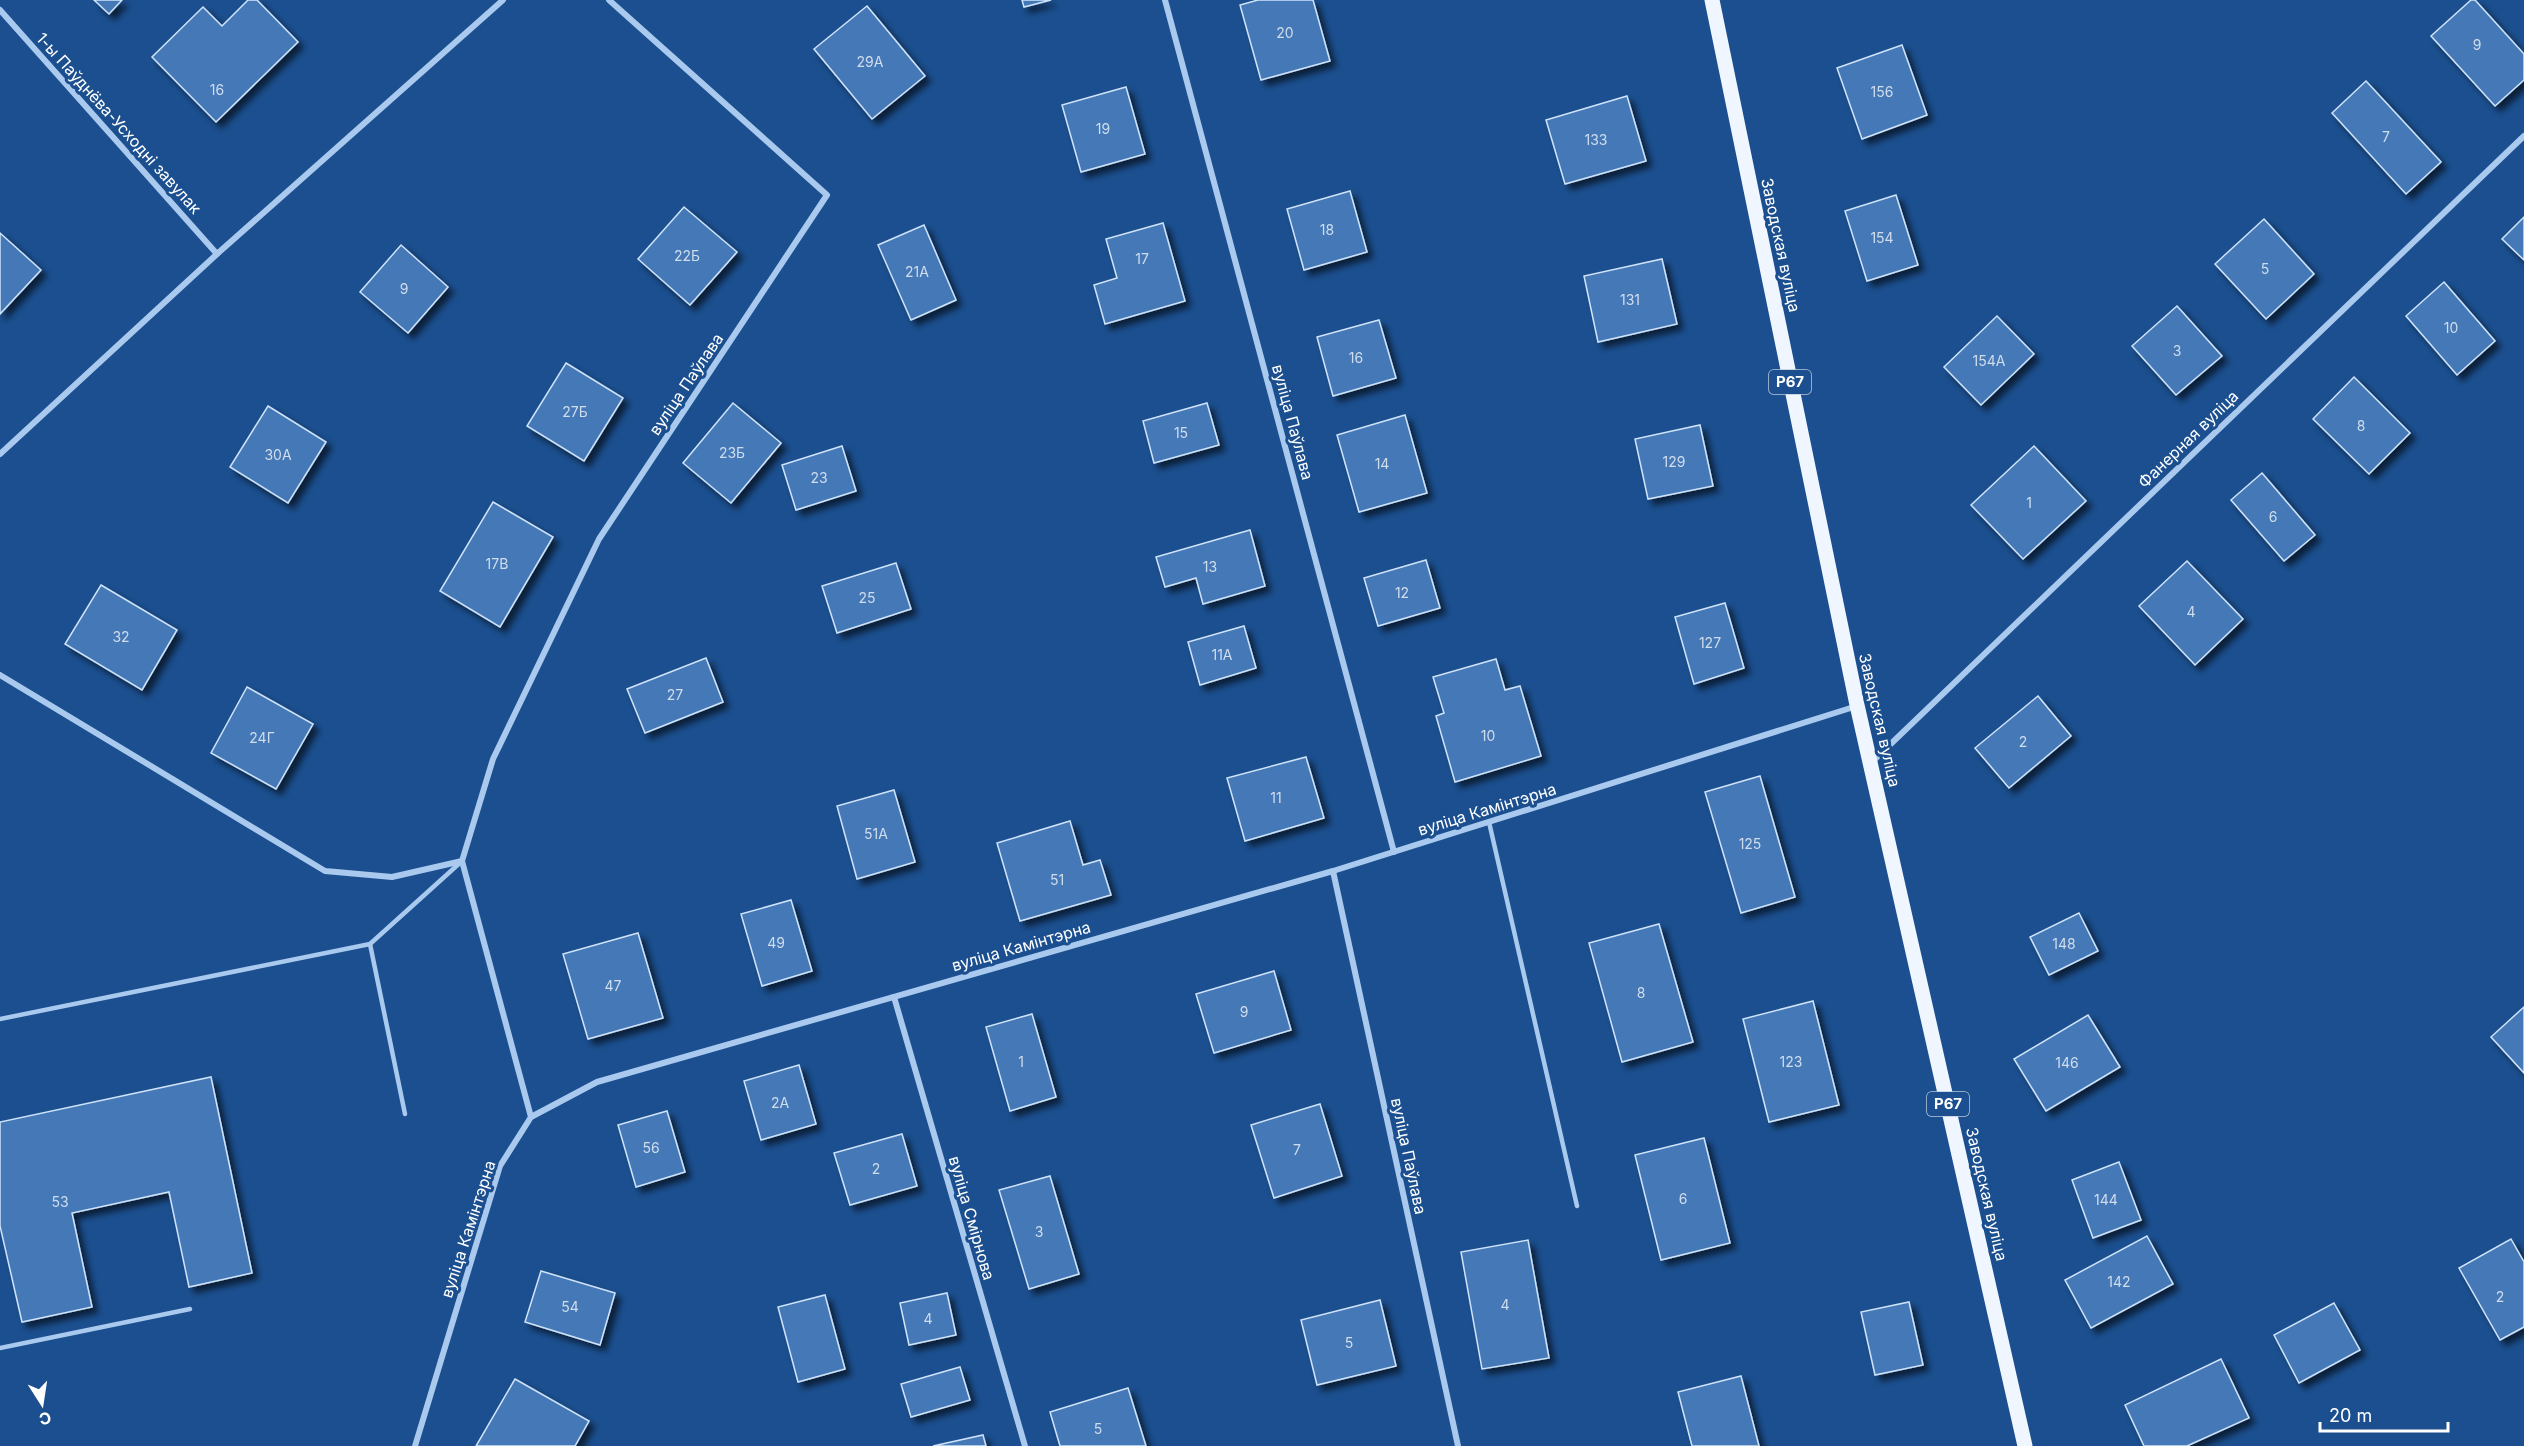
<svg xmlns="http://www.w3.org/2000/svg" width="2524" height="1446" viewBox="0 0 2524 1446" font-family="Inter,sans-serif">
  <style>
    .building { fill: #4478b7; stroke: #cfe3fa; stroke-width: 1.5; filter: url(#shadow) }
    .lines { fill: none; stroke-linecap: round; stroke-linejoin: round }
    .service { stroke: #a9c9ee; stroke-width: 4.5 }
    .minor { stroke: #a9c9ee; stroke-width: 6 }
    .primary { stroke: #f0f6ff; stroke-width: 15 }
    .labels { text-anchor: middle; stroke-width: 6; stroke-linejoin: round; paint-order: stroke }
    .number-label { font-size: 14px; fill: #d0dded }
    .shield { fill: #1b4f8f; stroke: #bbcadd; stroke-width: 1.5 }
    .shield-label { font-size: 15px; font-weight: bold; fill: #fff }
    .street-label { font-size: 16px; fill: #fff; stroke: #1b4f8f }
  </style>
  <defs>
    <filter id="shadow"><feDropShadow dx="5.5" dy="5.5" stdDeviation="3" flood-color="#0009"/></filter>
  </defs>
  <rect width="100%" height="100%" fill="#1b4f8f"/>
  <g class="building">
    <path d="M94,0h28l-13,14z"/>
    <path d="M248,0h9l41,42 -82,80 -64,-65 51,-50 19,19z"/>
    <path d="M1022,0h29l-27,7z"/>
    <path d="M1258,0h55l17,61 -69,19 -21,-75z"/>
    <path d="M2471,0h4l49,54v26l-29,26 -64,-70z"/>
    <path d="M867,6l58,70 -53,43 -58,-70z"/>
    <path d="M1902,45l25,70 -65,24 -25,-71z"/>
    <path d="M2366,81l75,81 -35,32 -74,-81z"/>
    <path d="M1126,87l19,67 -64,18 -19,-67z"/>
    <path d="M1627,96l19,65 -81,23 -19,-64z"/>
    <path d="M1350,191l17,61 -63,18 -17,-61z"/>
    <path d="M1896,195l22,70 -51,16 -22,-70z"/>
    <path d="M684,207l53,45 -47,53 -52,-46z"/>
    <path d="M2524,217v43l-22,-21z"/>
    <path d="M2264,219l50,55 -48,45 -51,-55z"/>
    <path d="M1163,223l22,78 -80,23 -11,-39 23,-7 -11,-39z"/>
    <path d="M924,225l32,75 -45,20 -33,-75z"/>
    <path d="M0,233l41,37 -41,44z"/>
    <path d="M401,245l47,42 -40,46 -48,-41z"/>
    <path d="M1662,259l15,65 -79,18 -14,-66z"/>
    <path d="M2444,282l51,59 -38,34 -51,-59z"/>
    <path d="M2177,306l45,50 -46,39 -44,-49z"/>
    <path d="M1997,316l37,38 -53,51 -37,-38z"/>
    <path d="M1379,320l17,58 -63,18 -16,-59z"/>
    <path d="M566,363l57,35 -39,63 -57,-35z"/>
    <path d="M2354,377l56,56 -41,41 -56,-55z"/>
    <path d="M733,403l48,40 -50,60 -48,-40z"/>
    <path d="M1207,403l12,42 -65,18 -11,-42z"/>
    <path d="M268,406l58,36 -38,61 -58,-36z"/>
    <path d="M1405,415l22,78 -68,19 -22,-77z"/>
    <path d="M1700,425l13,61 -65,13 -13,-60z"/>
    <path d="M842,446l14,45 -60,19 -14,-45z"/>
    <path d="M2034,446l52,55 -63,58 -52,-54z"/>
    <path d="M2262,473l53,62 -31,26 -53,-61z"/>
    <path d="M493,502l60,35 -53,90 -60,-36z"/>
    <path d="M1250,530l15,56 -62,18 -7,-26 -31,9 -9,-30z"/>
    <path d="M1426,560l14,48 -62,18 -14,-48z"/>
    <path d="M2187,561l56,58 -48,46 -56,-59z"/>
    <path d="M896,563l15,46 -74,24 -15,-47z"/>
    <path d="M101,585l76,45 -35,60 -77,-46z"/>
    <path d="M1725,603l19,65 -50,16 -19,-67z"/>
    <path d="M1244,626l12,42 -56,17 -12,-43z"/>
    <path d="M706,658l17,44 -78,31 -18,-44z"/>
    <path d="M1496,659l9,31 15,-4 21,70 -86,26 -19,-66 8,-3 -11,-36z"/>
    <path d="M247,687l66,37 -37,65 -65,-36z"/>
    <path d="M2038,696l33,40 -62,52 -34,-40z"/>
    <path d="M1306,757l18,61 -79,23 -18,-63z"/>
    <path d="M1760,776l35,121 -54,16 -36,-121z"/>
    <path d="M894,790l21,72 -58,17 -20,-73z"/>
    <path d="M1070,821l13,44 17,-5 11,35 -91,26 -23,-78z"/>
    <path d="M791,900l21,71 -50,15 -21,-72z"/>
    <path d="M2079,913l19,38 -49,24 -19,-38z"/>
    <path d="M1659,924l34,118 -71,20 -33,-119z"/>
    <path d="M638,933l25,85 -75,21 -25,-85z"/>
    <path d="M1274,971l17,59 -77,23 -18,-59z"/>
    <path d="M1813,1001l26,104 -70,17 -26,-103z"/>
    <path d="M2524,1007v66l-33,-36z"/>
    <path d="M1032,1014l24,83 -46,14 -24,-84z"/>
    <path d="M2088,1015l32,52 -74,44 -32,-52z"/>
    <path d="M799,1065l17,59 -55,16 -17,-59z"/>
    <path d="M211,1077l41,196 -63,14 -20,-95 -97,21 20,94 -70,15 -22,-96v-104z"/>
    <path d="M1320,1104l22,72 -68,22 -23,-73z"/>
    <path d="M667,1111l18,61 -49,15 -18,-62z"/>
    <path d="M902,1134l15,52 -67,19 -16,-52z"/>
    <path d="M1704,1138l26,105 -69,17 -26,-105z"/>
    <path d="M2119,1162l22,58 -48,18 -21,-58z"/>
    <path d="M1050,1176l29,98 -50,15 -30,-99z"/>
    <path d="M2147,1236l26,48 -82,44 -26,-48z"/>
    <path d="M2511,1239l13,23v65l-24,13 -41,-72z"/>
    <path d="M1528,1240l21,118 -67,11 -21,-117z"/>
    <path d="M541,1271l74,22 -15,52 -75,-23z"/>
    <path d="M947,1293l9,42 -47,10 -9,-42z"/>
    <path d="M825,1295l20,74 -47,13 -20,-75z"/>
    <path d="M1380,1300l16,66 -79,19 -16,-65z"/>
    <path d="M1909,1302l14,63 -48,10 -14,-63z"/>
    <path d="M2334,1303l26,47 -61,33 -25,-48z"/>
    <path d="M2221,1359l28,59 -62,28h-43l-19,-41z"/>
    <path d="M960,1367l10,33 -59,17 -10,-33z"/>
    <path d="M1741,1376l18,70h-67l-14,-54z"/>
    <path d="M515,1379l74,42 -14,25h-99z"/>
    <path d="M1128,1388l18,58h-86l-10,-34z"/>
    <path d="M983,1435l3,11h-53z"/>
  </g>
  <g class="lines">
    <g class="service">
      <path d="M1489,822l88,384"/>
      <path d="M370,944l35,170"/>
      <path d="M0,1019l370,-75 92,-83"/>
      <path d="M0,1348l190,-39"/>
    </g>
    <g class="minor">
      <path d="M1165,0l229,852"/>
      <path d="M0,10l217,244"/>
      <path d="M0,454l217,-200 286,-254"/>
      <path d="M0,675l325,196 67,6 70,-16 69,256"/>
      <path d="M1872,762l652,-626"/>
      <path d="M462,861l31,-102 106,-220 228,-344 -218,-195"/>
      <path d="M1333,871l125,575"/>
      <path d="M894,997l131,449"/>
      <path d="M415,1446l85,-280 31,-49 66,-35 736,-211 524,-165"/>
    </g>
    <path class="primary" d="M1712,0l145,705 168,741"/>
  </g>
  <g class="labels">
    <g class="number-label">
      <text x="1285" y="38">20</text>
      <text x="2477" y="50">9</text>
      <text x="870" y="67">29А</text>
      <text x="217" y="95">16</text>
      <text x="1882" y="97">156</text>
      <text x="1103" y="134">19</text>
      <text x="2386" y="142">7</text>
      <text x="1596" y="145">133</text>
      <text x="1327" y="235">18</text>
      <text x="1882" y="243">154</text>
      <text x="687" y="261">22Б</text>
      <text x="1142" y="264">17</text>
      <text x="2265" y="274">5</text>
      <text x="917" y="277">21А</text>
      <text x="404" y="294">9</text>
      <text x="1630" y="305">131</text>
      <text x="2451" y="333">10</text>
      <text x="2177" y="356">3</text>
      <text x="1356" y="363">16</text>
      <text x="1989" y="366">154А</text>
      <text x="575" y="417">27Б</text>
      <text x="2361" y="431">8</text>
      <text x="1181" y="438">15</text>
      <text x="732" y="458">23Б</text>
      <text x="278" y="460">30А</text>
      <text x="1674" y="467">129</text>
      <text x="1382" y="469">14</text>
      <text x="819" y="483">23</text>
      <text x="2029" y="508">1</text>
      <text x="2273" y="522">6</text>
      <text x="497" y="569">17В</text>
      <text x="1210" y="572">13</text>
      <text x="1402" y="598">12</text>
      <text x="867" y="603">25</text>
      <text x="2191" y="617">4</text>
      <text x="121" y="642">32</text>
      <text x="1710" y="648">127</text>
      <text x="1222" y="660">11А</text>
      <text x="675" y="700">27</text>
      <text x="1488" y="741">10</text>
      <text x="262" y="743">24Г</text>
      <text x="2023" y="747">2</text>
      <text x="1276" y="803">11</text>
      <text x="876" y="839">51А</text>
      <text x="1750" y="849">125</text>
      <text x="1057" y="885">51</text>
      <text x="776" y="948">49</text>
      <text x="2064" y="949">148</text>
      <text x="613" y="991">47</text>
      <text x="1641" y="998">8</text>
      <text x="1244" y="1017">9</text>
      <text x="1021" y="1067">1</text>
      <text x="1791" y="1067">123</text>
      <text x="2067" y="1068">146</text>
      <text x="780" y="1108">2А</text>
      <text x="651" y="1153">56</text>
      <text x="1297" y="1155">7</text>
      <text x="876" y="1174">2</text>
      <text x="1683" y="1204">6</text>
      <text x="2106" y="1205">144</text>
      <text x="60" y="1207">53</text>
      <text x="1039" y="1237">3</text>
      <text x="2119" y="1287">142</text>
      <text x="2500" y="1302">2</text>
      <text x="1505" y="1310">4</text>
      <text x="570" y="1312">54</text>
      <text x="928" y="1324">4</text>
      <text x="1349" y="1348">5</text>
      <text x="1098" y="1434">5</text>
    </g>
    <g class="shield">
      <rect x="1769" y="370" width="42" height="24" rx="4.5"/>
      <rect x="1927" y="1092" width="42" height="24" rx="4.5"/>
    </g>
    <g class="shield-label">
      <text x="1790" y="387">Р67</text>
      <text x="1948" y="1109">Р67</text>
    </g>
    <g class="street-label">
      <text transform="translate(119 123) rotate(48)" y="6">1-ы Паўднёва-Усходні завулак</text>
      <text transform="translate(1781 245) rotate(78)" y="6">Заводская вуліца</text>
      <text transform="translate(686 384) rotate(-56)" y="6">вуліца Паўлава</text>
      <text transform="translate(1293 422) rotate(75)" y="6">вуліца Паўлава</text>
      <text transform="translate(2188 439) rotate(-44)" y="6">Фанерная вуліца</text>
      <text transform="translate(1880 720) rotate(77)" y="6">Заводская вуліца</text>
      <text transform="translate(1487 809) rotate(-17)" y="6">вуліца Камінтэрна</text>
      <text transform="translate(1021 946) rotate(-16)" y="6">вуліца Камінтэрна</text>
      <text transform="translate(1409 1156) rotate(78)" y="6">вуліца Паўлава</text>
      <text transform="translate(1987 1194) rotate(77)" y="6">Заводская вуліца</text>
      <text transform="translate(972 1218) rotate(74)" y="6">вуліца Смірнова</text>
      <text transform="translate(468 1229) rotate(-72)" y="6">вуліца Камінтэрна</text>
    </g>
  </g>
  <g transform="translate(42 1404) rotate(168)" stroke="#1b4f8f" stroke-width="4.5" paint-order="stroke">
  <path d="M0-4.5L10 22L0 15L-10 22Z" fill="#ffffff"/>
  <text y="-9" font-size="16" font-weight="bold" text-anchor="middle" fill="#ffffff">С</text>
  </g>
  <path d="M2320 1422v9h128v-9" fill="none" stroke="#ffffff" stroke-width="3"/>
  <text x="2329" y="1422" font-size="18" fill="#ffffff" stroke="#1b4f8f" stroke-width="4.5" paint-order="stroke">20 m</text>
</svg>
